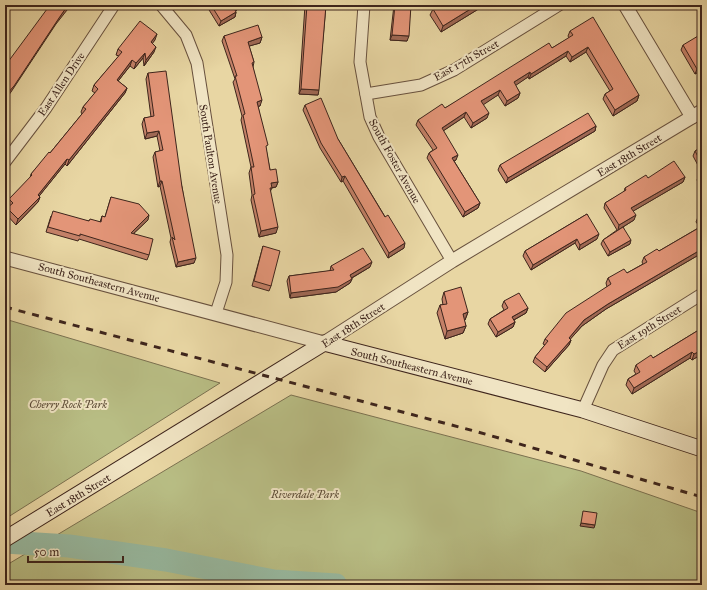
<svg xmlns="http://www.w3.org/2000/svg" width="707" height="590" viewBox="0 0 707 590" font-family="'IM FELL Great Primer',serif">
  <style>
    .green { fill: #b8bd84; stroke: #7b7150 }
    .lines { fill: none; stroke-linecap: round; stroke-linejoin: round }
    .river { stroke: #98baa1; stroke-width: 23 }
    .minor-casing { stroke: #68513e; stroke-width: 13 }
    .tertiary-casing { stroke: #68513e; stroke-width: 15 }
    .secondary-casing { stroke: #3e251c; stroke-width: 17 }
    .minor { stroke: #f0e4c3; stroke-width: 11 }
    .tertiary { stroke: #f0e4c3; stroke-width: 13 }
    .secondary { stroke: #f0e4c3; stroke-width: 15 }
    .rail { stroke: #3e251c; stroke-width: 3; stroke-dasharray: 7 7; stroke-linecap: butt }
    .wall { fill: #c38067; stroke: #3e251c }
    .shaded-wall { fill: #9f6854; stroke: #3e251c }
    .building { fill: #e39578; stroke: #3e251c }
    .labels { text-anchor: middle; stroke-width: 4; stroke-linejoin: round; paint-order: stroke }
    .street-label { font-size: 11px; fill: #3e251c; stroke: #f0e4c3 }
    .park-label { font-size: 11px; font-style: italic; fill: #5c4b36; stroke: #f0e4c3 }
  </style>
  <rect width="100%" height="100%" fill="#e8d6a3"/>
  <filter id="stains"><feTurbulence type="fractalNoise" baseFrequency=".005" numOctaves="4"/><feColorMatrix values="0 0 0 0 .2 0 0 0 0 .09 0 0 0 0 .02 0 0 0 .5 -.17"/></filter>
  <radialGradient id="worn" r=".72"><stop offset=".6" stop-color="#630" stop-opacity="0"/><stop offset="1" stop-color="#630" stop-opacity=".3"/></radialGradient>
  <g class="green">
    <path d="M5,319l215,64 -215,136z"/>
    <path d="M291,395l290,76 121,42v72h-697v-19z"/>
  </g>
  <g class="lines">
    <path class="river" d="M5,542l64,4 97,14 108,21 62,4"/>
    <g class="minor-casing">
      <g id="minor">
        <path d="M161,5l25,30 11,28 30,192 -1,27 -10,31"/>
        <path d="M364,5l-4,57 10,55 9,20 73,124"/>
        <path d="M366,94l55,-9 33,-15 105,-65"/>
        <path d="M5,162l41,-54 68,-103"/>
        <path d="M583,410l20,-45 10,-15 89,-56"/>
      </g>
    </g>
    <g class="tertiary-casing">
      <g id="tertiary">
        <path d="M625,5l67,112"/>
        <path d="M5,258l319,85 128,-82 250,-150"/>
      </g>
    </g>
    <g class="secondary-casing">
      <path id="secondary" d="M5,539l319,-196 259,67 119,39"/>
    </g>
    <use href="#minor" class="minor"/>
    <use href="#tertiary" class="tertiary"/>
    <use href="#secondary" class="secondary"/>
    <path class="rail" d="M5,307l473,125 224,65"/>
  </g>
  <g class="wall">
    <path d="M206,5h32l-1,5 -2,1 1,1 -1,5 -16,9z"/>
    <path d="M305,5h21l-8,90 -19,-1z"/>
    <path d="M394,5h17l-4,36 -17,-1z"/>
    <path d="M440,5h45l-44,27 -11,-17 3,-6z"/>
    <path d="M570,31l69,64 -2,6 -24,15 -10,-17 2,-5 5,-3 -24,-39 -16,10 -4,-6 -37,23 -1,-2 -13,8 5,8 -2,5 -13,8 -7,-11 -15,9 4,14 -16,10 -7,-11 -21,14 13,29 -2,1 26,42 -2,5 -15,9 -36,-59 2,-5 4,-3 -17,-25 2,-5 27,-12 107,-60 17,-10 -1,-2z"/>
    <path d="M224,36l38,1 -2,6 -11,3 5,16 -1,5 7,39h-2l8,43 4,21 8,12 -2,5 -4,1 -2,4 6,41 -17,4 -8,-37 1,-5 -3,-22 2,-6 -10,-47 1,-4 -9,-34 2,-3 -13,-38z"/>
    <path d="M155,40l-3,3 2,9 -10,14 -1,-8 -9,11 -4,-3 -12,15 9,7 -2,5 -58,73 -2,-2 -26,32 1,1 -2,5 -22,23 -11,-12 2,-5 2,-2 -2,-2 2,-5 21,-21 1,-4 19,-21 32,-39 -1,-2 2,-5 12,-14 -3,-2 2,-6 25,-29 -3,-1 2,-6z"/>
    <path d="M683,45l19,25 -7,4 -14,-24z"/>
    <path d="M148,73l34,114 12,76 -18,4 -6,-25 1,-4 -11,-52 -2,1 -5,-30 2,-5 5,-1 -3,-15 -12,3 -3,-15 2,-6 7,-1 -5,-38z"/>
    <path d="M305,105l33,34 66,109 -16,10 -45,-77 -2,1 -21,-34 -17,-38z"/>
    <path d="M596,126l-1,5 -89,52 -8,-13 2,-5z"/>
    <path d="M702,147v23l-1,1 -8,-15 2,-5z"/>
    <path d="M702,175v13l-5,-8 1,-2z"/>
    <path d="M685,177l-2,5 -50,29 1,9 -11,7 7,17 -22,12 -7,-12 2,-4 14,-10 -13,-22 1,-5 19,-11 1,-4 23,-10z"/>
    <path d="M111,197l37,23 -14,13 15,22 -2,5 -68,-21 -1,2 -32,-9 5,-16 38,5 11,1 2,-6 3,1z"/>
    <path d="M587,214l10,25 -18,11 -4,-7 -44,27 -8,-14 2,-5z"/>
    <path d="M702,214v39l-96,56 -24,17 -12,13 1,1 -2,5 -24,27 -12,-10 2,-5 10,-12 -2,-1 2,-5 62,-52 -1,-4 2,-5 19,-5 16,-9 -1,-2 2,-5 15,-6 41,-24 -4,-5 2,-5z"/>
    <path d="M263,246l8,40 -2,5 -17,-5z"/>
    <path d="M331,266l39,1 -18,11v1l-2,4 -14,9 -46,6 -3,-17 2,-5 41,-5z"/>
    <path d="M444,292l24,20 -3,8h-1l2,6 -3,7 -18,6 -8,-26 3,-8h3l-1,-6z"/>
    <path d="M504,301l24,7 -2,5 -12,7 1,2 -2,5 -17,10 -8,-13 2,-5 14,-9 -2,-4z"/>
    <path d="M702,328v26l-10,6 -2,-2 -58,36 -6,-9 2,-6 8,-5 -2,-3 2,-6 17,-7z"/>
  </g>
  <g class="shaded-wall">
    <path d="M68,5h3l-15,19 -45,68 -6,8v-4z"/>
    <path d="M238,5l-1,5 -5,3 2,-5z"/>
    <path d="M477,5h8l-44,27 2,-6z"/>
    <path d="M663,5h3l-4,3z"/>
    <path d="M236,12l-1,5 -16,9 2,-5z"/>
    <path d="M157,34l-2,6 -6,8 2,-6z"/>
    <path d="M392,35l17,1 -2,5 -17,-1z"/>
    <path d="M262,37l-2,6 -14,4 2,-5z"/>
    <path d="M156,47l-2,5 -10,14 2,-6z"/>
    <path d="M588,47l-2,5 -16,10 2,-5z"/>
    <path d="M568,51l-2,5 -37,23 2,-5z"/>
    <path d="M145,53l-2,5 -9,11 2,-6z"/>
    <path d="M132,60l-2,6 -15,19 2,-5z"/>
    <path d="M702,66v4l-7,4 2,-5z"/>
    <path d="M530,72l-2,5 -16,11 2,-6z"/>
    <path d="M127,88l-2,5 -58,73 2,-6z"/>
    <path d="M301,89l18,1 -1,5 -19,-1z"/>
    <path d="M500,90l-2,5 -18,12 1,-6z"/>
    <path d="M520,93l-2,5 -13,8 2,-5z"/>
    <path d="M639,95l-2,6 -24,15 2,-6z"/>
    <path d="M262,100l-2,6 -5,1 2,-5z"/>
    <path d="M466,112l-2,5 -24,16 2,-5z"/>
    <path d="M489,113l-2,5 -16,10 2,-5z"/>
    <path d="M596,126l-1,5 -89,52 2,-5z"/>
    <path d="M159,131l-2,5 -12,3 2,-6z"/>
    <path d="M458,155l-2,5 -6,3 2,-5z"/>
    <path d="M67,159l-2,5 -29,36 2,-5z"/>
    <path d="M345,176l-2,5 -2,1 1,-5z"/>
    <path d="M685,177l-2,5 -53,31 1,-5z"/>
    <path d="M160,181h2l-2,5 -2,1z"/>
    <path d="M278,182l-2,5 -7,1 2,-5z"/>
    <path d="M40,197l-2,5 -22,23 2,-6z"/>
    <path d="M480,203l-2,5 -15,9 2,-5z"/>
    <path d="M149,215l-1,5 -19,18 2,-5z"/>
    <path d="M636,215l-2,5 -16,10 1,-5z"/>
    <path d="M278,227l-2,6 -17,4 2,-6z"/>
    <path d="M599,234l-2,5 -18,11 1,-5z"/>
    <path d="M577,239l-2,4 -44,27 2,-5z"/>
    <path d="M631,240l-1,4 -22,12 2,-4z"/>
    <path d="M405,243l-1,5 -16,10 1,-5z"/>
    <path d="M702,249v4l-96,56 -24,17 -15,17 2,-5 15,-18 24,-16z"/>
    <path d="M196,258l-2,5 -18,4 2,-5z"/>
    <path d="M372,262l-2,5 -22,13 2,-5z"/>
    <path d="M352,279l-2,4 -14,9 -46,6 1,-5z"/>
    <path d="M528,308l-2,5 -16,9 2,-5z"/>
    <path d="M468,312l-3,8 -5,1 3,-7z"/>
    <path d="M515,322l-2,5 -17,10 2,-5z"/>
    <path d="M466,326l-3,7 -18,6 2,-8z"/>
    <path d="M571,340l-2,5 -24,27 2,-5z"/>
    <path d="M702,350v4l-10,6 2,-6z"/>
    <path d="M692,352l-2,6 -58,36 2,-6z"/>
    <path d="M581,523l14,2 -1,3 -14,-2z"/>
  </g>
  <g class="building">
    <path d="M50,5h18l-9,13 -45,68 -9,10v-30z"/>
    <path d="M211,5h27l-4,3 2,4 -15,9z"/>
    <path d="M307,5h19l-7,85 -18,-1z"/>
    <path d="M395,5h16l-2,31 -17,-1z"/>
    <path d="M440,5h37l-34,21 -10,-17z"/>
    <path d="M593,17l46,78 -24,15 -10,-16 8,-5 -25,-42 -16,10 -4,-6 -37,23 -1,-2 -16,10 6,11 -13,8 -7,-11 -19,11 8,12 -16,10 -7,-11 -24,16 16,27 -6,3 28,45 -15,9 -36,-59 8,-5 -19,-28 24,-16 3,4 104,-65 3,5 21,-13 -3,-4z"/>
    <path d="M140,21l17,13 -6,8 5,5 -10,13 -1,-7 -9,10 -4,-3 -15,20 10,8 -58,72 -2,-1 -29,36 2,2 -22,22 -11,-11 6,-5 -4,-4 23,-24 -1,-1 18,-22 1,1 36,-44 -3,-2 15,-18 -4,-4 28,-33 -4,-3z"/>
    <path d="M258,25l4,12 -14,5 6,20 -2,1 10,37 -5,2 11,43 -2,1 4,24 6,-1 2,13 -7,1 1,5h-2l8,39 -17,4 -8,-36 2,-1 -4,-27h3l-11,-52 2,-1 -10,-38h2l-13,-40z"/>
    <path d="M698,36l4,8v22l-5,3 -14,-24z"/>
    <path d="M166,71l16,116 14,71 -18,4 -6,-25 3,3 -13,-59h-2l-5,-29 8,-2 -4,-19 -12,2 -3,-15 10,-2 -6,-43z"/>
    <path d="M321,98l17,41 47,78 3,-2 17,28 -16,10 -44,-77 -3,1 -21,-34 -16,-38z"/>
    <path d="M588,113l8,13 -88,52 -8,-13z"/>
    <path d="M702,147v17l-7,-13z"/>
    <path d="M674,161l11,16 -54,31 5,7 -17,10 -14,-22 21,-13 -1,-2 21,-13 2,3z"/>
    <path d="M702,175v9l-4,-6z"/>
    <path d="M111,197l28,7 10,11 -18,18 22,6 -4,16 -69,-21v2l-32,-9 5,-16 36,10 1,-2 11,3 1,-6 3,1z"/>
    <path d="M587,214l12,20 -19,11 -3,-6 -44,26 -8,-14z"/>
    <path d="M702,214v9l-4,-6z"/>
    <path d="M702,226v23l-94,55 -24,16 -15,18 2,2 -24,27 -12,-10 13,-16 -3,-2 21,-26 45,-29 -3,-6 16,-9 3,4 20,-11 -3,-5 13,-8 2,2z"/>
    <path d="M623,227l8,13 -21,12 -7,-12z"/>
    <path d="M263,246l17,5 -9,35 -17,-5z"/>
    <path d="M363,248l9,14 -22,13 2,4 -14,8 -47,6 -2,-17 45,-6 -3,-4z"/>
    <path d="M461,287l7,25 -5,2 3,12 -19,5 -7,-26 7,-1 -3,-12z"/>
    <path d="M519,293l9,15 -16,9 3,5 -17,10 -8,-13 18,-11 -4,-7z"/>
    <path d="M702,328v22l-8,4 -2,-2 -58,36 -6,-9 12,-7 -4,-7 15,-10 2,3z"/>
    <path d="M583,511l14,2 -2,12 -14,-2z"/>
  </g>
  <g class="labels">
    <g class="street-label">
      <text transform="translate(466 60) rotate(-29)" y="4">East 17th Street</text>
      <text transform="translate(61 84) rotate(-56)" y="4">East Allen Drive</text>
      <text transform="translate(211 154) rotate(81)" y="4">South Paulton Avenue</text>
      <text transform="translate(629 155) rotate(-31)" y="4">East 18th Street</text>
      <text transform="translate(395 161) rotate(61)" y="4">South Foster Avenue</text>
      <text transform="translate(99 282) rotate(15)" y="4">South Southeastern Avenue</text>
      <text transform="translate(353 325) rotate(-33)" y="4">East 18th Street</text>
      <text transform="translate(649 327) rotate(-32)" y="4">East 19th Street</text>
      <text transform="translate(412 366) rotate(14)" y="4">South Southeastern Avenue</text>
      <text transform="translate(78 495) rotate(-31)" y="4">East 18th Street</text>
    </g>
    <g class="park-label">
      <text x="68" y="408">Cherry Rock Park</text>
      <text x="305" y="498">Riverdale Park</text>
    </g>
  </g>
  <rect width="707" height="590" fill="none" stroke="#e8d6a3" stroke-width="20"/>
  <rect x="6" y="6" width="695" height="578" fill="none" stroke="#3e251c" stroke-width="2"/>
  <rect x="10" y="10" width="687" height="570" fill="none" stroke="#3e251c"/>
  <path d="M28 556v6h95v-6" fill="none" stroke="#3e251c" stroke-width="2"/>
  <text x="34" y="556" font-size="12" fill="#3e251c" stroke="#f0e4c3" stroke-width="3" paint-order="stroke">50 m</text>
  <rect width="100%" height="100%" filter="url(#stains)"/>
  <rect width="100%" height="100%" fill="url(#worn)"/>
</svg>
